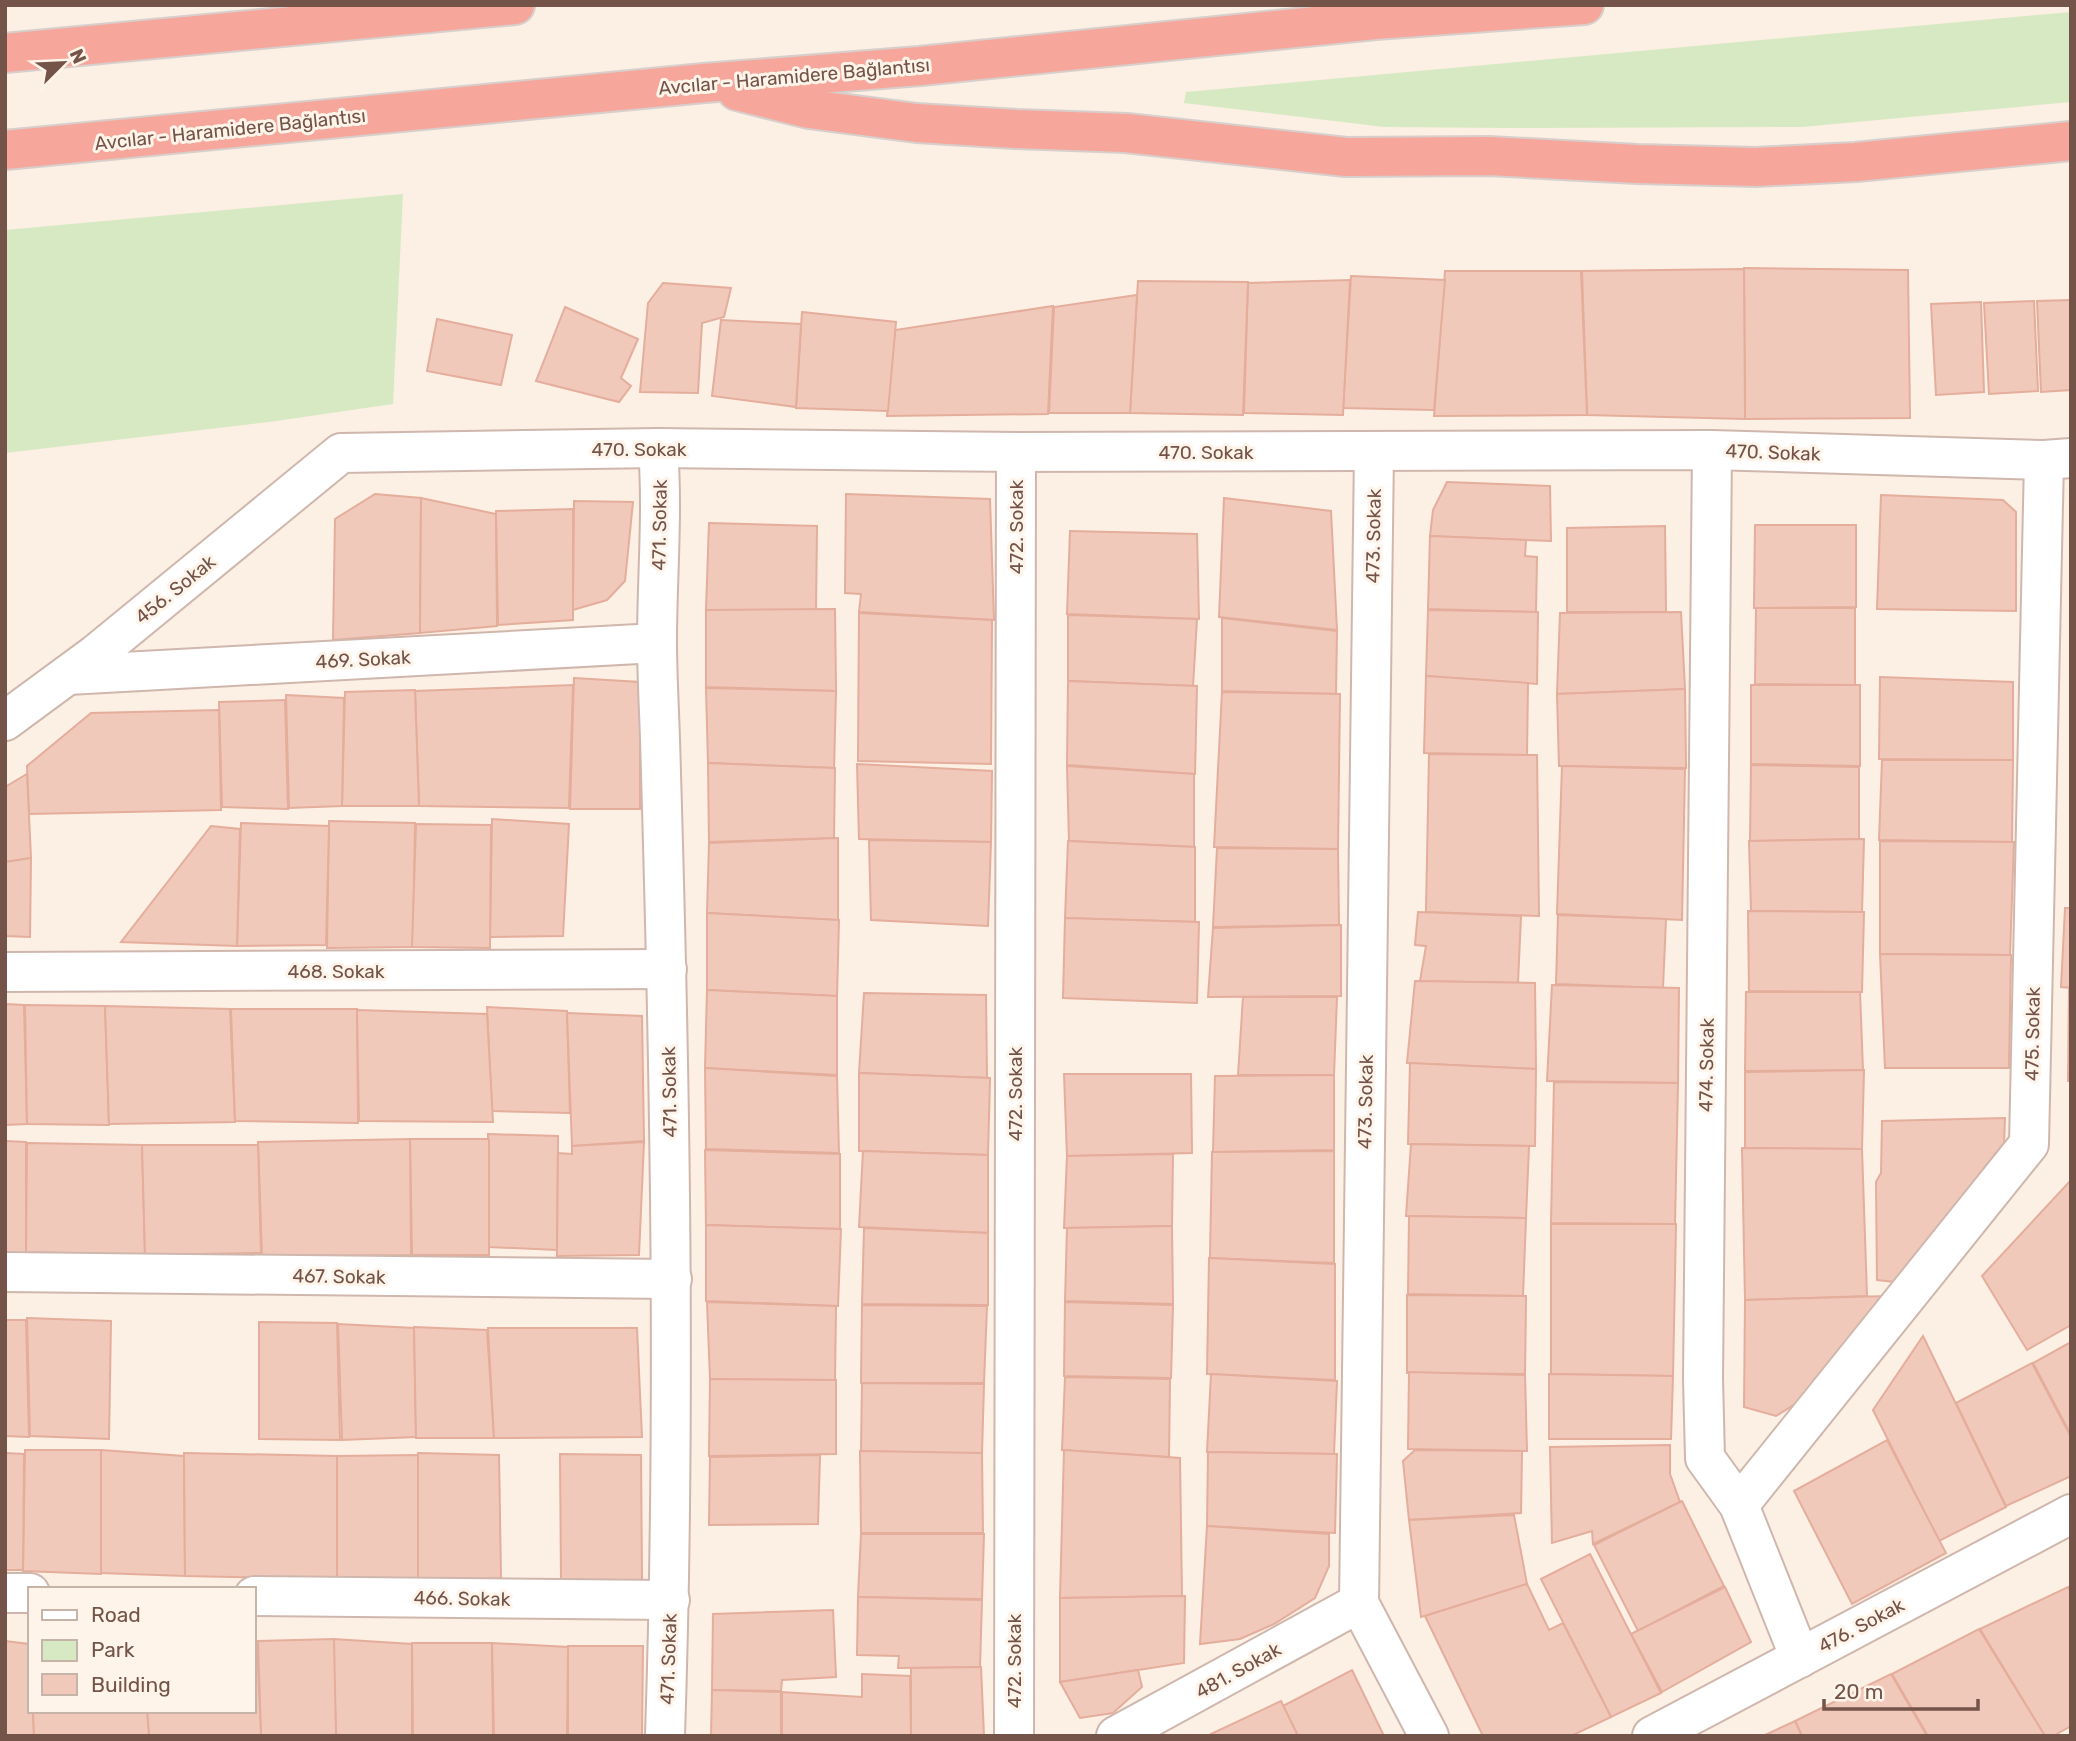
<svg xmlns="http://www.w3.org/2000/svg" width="2076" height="1741" viewBox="0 0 2076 1741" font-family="Rubik,sans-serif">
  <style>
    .green { fill: #d7e9c2 }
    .building { fill: #f1c9bb; stroke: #e4ad9c; stroke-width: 2 }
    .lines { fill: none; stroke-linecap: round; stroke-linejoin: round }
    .street-casing { stroke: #cfb7ad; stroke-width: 42 }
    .highway-casing { stroke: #d8cfcc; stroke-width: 42 }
    .street { stroke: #fff; stroke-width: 38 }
    .highway { stroke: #f6a69a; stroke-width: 38 }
    .labels { text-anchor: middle; stroke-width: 6; stroke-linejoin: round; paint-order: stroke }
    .street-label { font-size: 19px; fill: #745349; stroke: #fff4e9 }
  </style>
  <rect width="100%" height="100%" fill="#fcefe3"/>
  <g class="green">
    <path d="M2071,12v90l-269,25 -290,1 -128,-1 -200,-24 2,-11z"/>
    <path d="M403,194l-10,210 -124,18 -264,31v-223z"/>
  </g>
  <g class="building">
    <path d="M1744,268l164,2 2,148 -165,1z"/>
    <path d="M1744,269l1,150 -158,-4 -5,-144z"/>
    <path d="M1445,271h136l6,144 -153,1z"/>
    <path d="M1351,276l94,4 -11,130 -91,-2z"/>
    <path d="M1350,280l-7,135 -99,-2 4,-130z"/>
    <path d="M1138,281l110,1 -5,133 -113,-2z"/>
    <path d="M663,283l68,5 -7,29 -22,6 -4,70 -58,-1 8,-89z"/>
    <path d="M1137,295l-7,118h-81l5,-106z"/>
    <path d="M2071,300v90l-30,2 -4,-91z"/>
    <path d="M2034,301l4,90 -49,3 -5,-91z"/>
    <path d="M1981,302l3,90 -48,3 -5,-91z"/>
    <path d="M1053,306l-5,108 -161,2 8,-86z"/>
    <path d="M565,307l73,32 -17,39 10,8 -12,16 -83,-21z"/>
    <path d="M802,312l94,10 -8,89 -92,-3z"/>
    <path d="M437,319l75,16 -11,50 -74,-14z"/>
    <path d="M721,320l80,4 -5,83 -84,-11z"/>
    <path d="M1447,482l103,4 1,55 -121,-5 3,-26z"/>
    <path d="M375,494l46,4 -1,135 -87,7 2,-121z"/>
    <path d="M846,494l144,5 4,121 -135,-8 2,-18 -16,-1z"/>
    <path d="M1881,495l122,5 13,12v99l-139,-2z"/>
    <path d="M421,498l75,16 1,112 -77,7z"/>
    <path d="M1224,498l107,13 6,119 -118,-13z"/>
    <path d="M574,501l59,1 -8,79 -18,19 -34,10z"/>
    <path d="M573,509v111l-75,5 -2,-114z"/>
    <path d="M709,523l108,3 -1,84h-110z"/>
    <path d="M1755,525h101v82l-102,1z"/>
    <path d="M1665,526l1,86h-99v-84z"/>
    <path d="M1070,531l127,3 2,85 -132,-5z"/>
    <path d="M1430,536l96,4 -1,16 12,1 -1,55 -108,-3z"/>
    <path d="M1756,608h99v77l-100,-1z"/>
    <path d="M835,609l1,82 -130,-4v-77z"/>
    <path d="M1428,610l110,2 -1,72 -111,-8z"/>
    <path d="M1681,612l4,77 -128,5 3,-81z"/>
    <path d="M859,613l133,7 -1,144 -133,-3z"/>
    <path d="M1068,615l129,4 -4,67 -125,-5z"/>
    <path d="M1222,618l115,13 -1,63 -114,-3z"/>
    <path d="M1426,676l102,7 -1,72 -103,-2z"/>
    <path d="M1880,677l133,5v78l-134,-1z"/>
    <path d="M574,678l66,4v127h-70z"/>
    <path d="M1068,681l129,5 -2,88 -128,-9z"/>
    <path d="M573,685l-4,123 -150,-2 -4,-115z"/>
    <path d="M1751,685h109v81l-109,-2z"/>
    <path d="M706,688l130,3 -2,77 -126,-5z"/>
    <path d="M1685,689l1,79 -127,-2 -2,-72z"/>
    <path d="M415,690l4,116h-77l3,-114z"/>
    <path d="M1222,692l118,2 -2,155 -124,-2z"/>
    <path d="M286,695l58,3 -2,108 -53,2z"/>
    <path d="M285,700l3,109 -66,-2 -3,-105z"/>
    <path d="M219,710l2,100 -192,4 -2,-48 64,-53z"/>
    <path d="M1429,754l108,1 2,161 -113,-4z"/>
    <path d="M1882,760h131l-1,82 -133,-2z"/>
    <path d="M708,763l127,5 -1,70 -125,4z"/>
    <path d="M857,764l135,7 -1,71 -132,-3z"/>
    <path d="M1751,765l108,2v72l-109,2z"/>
    <path d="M1067,766l127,8v73l-125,-6z"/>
    <path d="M1562,766l123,3 -3,151 -125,-6z"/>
    <path d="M27,774l4,84 -26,4v-75z"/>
    <path d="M492,819l77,5 -6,112 -73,1z"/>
    <path d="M329,821l86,2 -2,124 -86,1z"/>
    <path d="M241,823l88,3 -3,119 -89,1z"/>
    <path d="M416,824l75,1 -1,123 -78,-1z"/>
    <path d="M211,826l29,3 -3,117 -116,-4z"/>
    <path d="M838,838v82l-131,-7 2,-70z"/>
    <path d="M1864,839l-2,73 -111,-1 -2,-70z"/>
    <path d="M869,840l122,2 -3,84 -117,-6z"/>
    <path d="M1068,841l127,6v75l-130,-4z"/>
    <path d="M1880,841l134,1 -4,113 -130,-1z"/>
    <path d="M1217,848l121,1 1,76 -126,2z"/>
    <path d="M31,858l-1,79 -25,-1v-74z"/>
    <path d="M2065,908h6v80l-10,-1z"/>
    <path d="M1748,911l116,1 -2,80 -113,-1z"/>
    <path d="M1418,912l103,4 -3,67 -98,-2 6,-35 -11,-1z"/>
    <path d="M707,913l132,7 -2,76 -130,-6z"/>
    <path d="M1558,915l108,4 -3,69 -107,-4z"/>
    <path d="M1065,918l134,4 -2,81 -134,-5z"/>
    <path d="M1341,925v71l-133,1 5,-69z"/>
    <path d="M1880,954l131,1 -2,113h-124z"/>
    <path d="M1415,981l120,2 1,86 -129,-6z"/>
    <path d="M1552,985l127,3 -1,95 -131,-2z"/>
    <path d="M2069,987l2,1v93h-3z"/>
    <path d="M707,990l130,6v79l-132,-7z"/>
    <path d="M1746,992h114l3,78 -118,1z"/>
    <path d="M864,993l122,2 1,83 -128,-5z"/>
    <path d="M1243,997h94l-3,78h-96z"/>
    <path d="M5,1004l19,1 3,119 -22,1z"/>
    <path d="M25,1005l80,1 4,119 -82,-1z"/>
    <path d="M105,1006l125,3 5,113 -126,2z"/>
    <path d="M487,1007l80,4 3,102 -78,-2z"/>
    <path d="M231,1009h126l1,114 -123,-2z"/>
    <path d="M357,1010l130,4 6,108 -134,-1z"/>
    <path d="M567,1013l75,3 2,125 -72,5z"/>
    <path d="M1410,1063l126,6 -1,77 -127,-2z"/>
    <path d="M705,1068l132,8 2,77 -133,-4z"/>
    <path d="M1864,1070l-2,79 -117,-1v-76z"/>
    <path d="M859,1073l131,5 -2,77 -129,-4z"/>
    <path d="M1064,1074h127l1,79 -125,3z"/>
    <path d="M1334,1075v75l-121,2 2,-76z"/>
    <path d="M1554,1082l124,1 -3,141 -124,-1z"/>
    <path d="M2005,1118l-1,25 -109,139 -18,-2 -1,-98 5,-9 1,-52z"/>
    <path d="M488,1134l70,2 -1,114 -68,-3z"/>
    <path d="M410,1139h79v116h-77z"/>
    <path d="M410,1139l1,116 -149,1 -4,-114z"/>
    <path d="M5,1141l21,1v111h-21z"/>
    <path d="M644,1142l-5,113 -82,1 1,-103 14,1v-8z"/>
    <path d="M27,1143l115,2 3,110 -119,-3z"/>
    <path d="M1411,1144l118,2 -3,72 -120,-2z"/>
    <path d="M142,1145h116l3,108 -116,2z"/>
    <path d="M1742,1148l120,1 5,147 -122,4z"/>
    <path d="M705,1150l135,4v75l-134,-4z"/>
    <path d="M863,1151l125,4v78l-129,-6z"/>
    <path d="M1334,1151v112l-124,-5 2,-106z"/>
    <path d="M1173,1154l-1,72 -108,2 3,-72z"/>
    <path d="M2071,1180v145l-44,25 -45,-74z"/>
    <path d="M1409,1216l117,2 -3,78 -115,-2z"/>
    <path d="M1551,1224h125l-3,152 -122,-2z"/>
    <path d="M706,1225l135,4 -3,77 -132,-5z"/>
    <path d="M1172,1226l1,78 -108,-3 2,-73z"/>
    <path d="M864,1228l124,5v72l-126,-1z"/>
    <path d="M1209,1258l126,6v116l-128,-6z"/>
    <path d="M1407,1295l119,1 -1,78 -118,-1z"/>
    <path d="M1886,1296l-86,105 -24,15 -32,-9 1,-107z"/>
    <path d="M707,1302l129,4 -1,74 -125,-1z"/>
    <path d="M1065,1302l108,3 -2,73 -107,-2z"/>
    <path d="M862,1305l125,1 -3,77h-123z"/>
    <path d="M27,1318l84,3 -2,118 -79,-3z"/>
    <path d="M5,1320h21l3,117 -24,-1z"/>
    <path d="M259,1322l78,1 3,117 -81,-1z"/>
    <path d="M338,1324l76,4 2,109 -74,3z"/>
    <path d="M414,1327l73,3 7,108h-78z"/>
    <path d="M488,1328h149l5,109 -148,1z"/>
    <path d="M1923,1336l83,171 -67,34 -66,-131z"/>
    <path d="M2071,1342v93l-38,-72z"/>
    <path d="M2032,1363l39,74v39l-65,30 -50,-103z"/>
    <path d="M1409,1372l116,3 2,76 -119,-2z"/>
    <path d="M1211,1374l126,7 -3,73 -127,-2z"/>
    <path d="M1549,1374l124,2 -2,63h-122z"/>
    <path d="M1065,1377l105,2 -1,78 -107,-7z"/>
    <path d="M710,1379l126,1v74l-127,2z"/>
    <path d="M862,1383l122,1 -2,70 -121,-3z"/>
    <path d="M1887,1440l59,113 -94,51 -58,-113z"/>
    <path d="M1670,1445v29l10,28 -87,42 -1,-13 -40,12 -2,-96z"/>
    <path d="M25,1450h76v124l-78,-3z"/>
    <path d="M101,1450l83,6 1,120 -84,-3z"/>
    <path d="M1064,1450l116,8 2,138 -122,2z"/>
    <path d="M1415,1450l107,1 -1,62 -112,7 -6,-59z"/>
    <path d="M860,1451l122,2 1,80h-122z"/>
    <path d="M1208,1452l129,2 -2,79 -128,-7z"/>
    <path d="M5,1453l19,1 -1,116h-18z"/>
    <path d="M184,1453l153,3 1,123 -153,-3z"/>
    <path d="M418,1453l81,2 2,123 -84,3z"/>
    <path d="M560,1454l81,1 1,126 -81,-2z"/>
    <path d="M418,1455v123l-81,2v-124z"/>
    <path d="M820,1455l-2,69 -109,1 1,-68z"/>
    <path d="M1682,1501l42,85 -86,45 -44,-86z"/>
    <path d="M1514,1515l13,69 -106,33 -12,-97z"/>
    <path d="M1207,1526l122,8v32l-14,32 -41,26 -34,15 -40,5z"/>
    <path d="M861,1534h123l-2,65 -124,-2z"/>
    <path d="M1590,1554l71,139 -50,24 -70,-138z"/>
    <path d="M1527,1584l22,46 14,-7 48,94 -40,19h-88l-58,-120z"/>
    <path d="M1725,1587l26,55 -89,50 -31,-58z"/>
    <path d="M2068,1587l3,6v133l-18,10h-8l-65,-107z"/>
    <path d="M1185,1596l-1,67 -124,19v-84z"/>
    <path d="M858,1597l124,3 -2,67 -82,1 1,-12 -42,-1z"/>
    <path d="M833,1610l3,67 -54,3 -1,11 -69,-1 1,-76z"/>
    <path d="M1979,1629l66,107h-117l-36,-62z"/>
    <path d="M333,1639l79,5v92h-76z"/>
    <path d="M334,1639l2,97h-75l-3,-95z"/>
    <path d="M5,1641l24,3 1,67h3l1,25h-29z"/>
    <path d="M254,1642h3l4,94h-112l-2,-25h107z"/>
    <path d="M412,1643h80l1,93h-80z"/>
    <path d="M492,1643l76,4 -1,89h-73z"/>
    <path d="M568,1646h75l-1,90h-74z"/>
    <path d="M981,1667l3,69h-73v-68z"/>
    <path d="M1138,1670l4,17 -29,26 -33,5 -20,-36z"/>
    <path d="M1352,1670l32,66h-86l-15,-30z"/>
    <path d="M862,1674l48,2 1,60h-129v-44l80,5z"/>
    <path d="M1891,1674l36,62h-125l-7,-15z"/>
    <path d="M712,1690l69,2v44h-70z"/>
    <path d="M1281,1701l17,35h-86l-1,-2z"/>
    <path d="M33,1711h114l2,25h-115z"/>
    <path d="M1795,1721l7,15h-39z"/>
  </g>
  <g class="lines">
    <g class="street-casing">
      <g id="street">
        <path d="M658,448c5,65 -1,129 -1,194 0,32 2,65 3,97 10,332 16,664 5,997"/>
        <path d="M1712,450l-9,929 2,79 34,47 61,153"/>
        <path d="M1374,452l-15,1151 70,133"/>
        <path d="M68,675l589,-32"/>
        <path d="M5,721l91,-67 245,-201 317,-5 358,4 696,-2 332,10 27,-2"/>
        <path d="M5,972l662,-3"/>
        <path d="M5,1272l667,7"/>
        <path d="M1739,1505l290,-361 15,-684"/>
        <path d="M5,1593h25"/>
        <path d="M254,1596l416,4"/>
        <path d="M1014,1736l2,-1284"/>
        <path d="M1116,1736l243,-133"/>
        <path d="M1652,1736l419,-222"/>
      </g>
    </g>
    <g class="highway-casing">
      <g id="highway">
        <path d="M5,53l510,-48"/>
        <path d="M737,91l72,18 108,14 99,6 110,4 220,24 143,-1 148,8 119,3 100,-5 215,-21"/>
        <path d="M5,150l699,-67 216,-17 455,-46 209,-15"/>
      </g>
    </g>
    <use href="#street" class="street"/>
    <use href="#highway" class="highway"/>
  </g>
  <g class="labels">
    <g class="street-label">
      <text transform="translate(794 76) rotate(-5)" y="7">Avcılar - Haramidere Bağlantısı</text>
      <text transform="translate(230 129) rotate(-6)" y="7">Avcılar - Haramidere Bağlantısı</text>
      <text x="639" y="456">470. Sokak</text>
      <text x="1206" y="459">470. Sokak</text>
      <text transform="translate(1773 452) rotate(2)" y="7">470. Sokak</text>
      <text transform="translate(659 525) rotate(-89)" y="7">471. Sokak</text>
      <text transform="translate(1016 527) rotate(-90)" y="7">472. Sokak</text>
      <text transform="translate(1373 536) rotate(-89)" y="7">473. Sokak</text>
      <text transform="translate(175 589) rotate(-39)" y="7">456. Sokak</text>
      <text transform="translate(363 659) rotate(-3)" y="7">469. Sokak</text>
      <text x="336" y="978">468. Sokak</text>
      <text transform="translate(2032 1034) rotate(-89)" y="7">475. Sokak</text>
      <text transform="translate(1706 1065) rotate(-89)" y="7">474. Sokak</text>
      <text transform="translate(669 1092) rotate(-91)" y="7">471. Sokak</text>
      <text transform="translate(1015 1094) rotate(-90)" y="7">472. Sokak</text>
      <text transform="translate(1365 1102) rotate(-89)" y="7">473. Sokak</text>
      <text transform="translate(339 1276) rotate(1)" y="7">467. Sokak</text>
      <text transform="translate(462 1598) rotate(1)" y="7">466. Sokak</text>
      <text transform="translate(1861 1625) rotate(-28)" y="7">476. Sokak</text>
      <text transform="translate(668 1659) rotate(-88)" y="7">471. Sokak</text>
      <text transform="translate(1014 1661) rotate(-90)" y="7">472. Sokak</text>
      <text transform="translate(1238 1670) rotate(-29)" y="7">481. Sokak</text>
    </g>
  </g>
  <rect width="2076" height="1741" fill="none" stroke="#745349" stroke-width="14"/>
  <rect x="28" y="1587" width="228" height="126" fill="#fff4e9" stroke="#c7b4a9" stroke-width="2"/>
  <rect x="42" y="1610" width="35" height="10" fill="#ffffff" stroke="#c7b4a9" stroke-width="2"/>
  <text x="91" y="1622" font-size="21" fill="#745349">Road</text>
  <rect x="42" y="1640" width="35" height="21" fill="#d7e9c2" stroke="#c7b4a9" stroke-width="2"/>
  <text x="91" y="1657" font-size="21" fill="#745349">Park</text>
  <rect x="42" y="1674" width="35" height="21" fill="#f1c9bb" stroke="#c7b4a9" stroke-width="2"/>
  <text x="91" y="1692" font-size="21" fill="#745349">Building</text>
  <g transform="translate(63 63) rotate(66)" stroke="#fff4e9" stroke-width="5" paint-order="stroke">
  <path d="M0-5L12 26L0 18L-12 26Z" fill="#745349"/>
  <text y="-10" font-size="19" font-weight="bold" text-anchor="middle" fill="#745349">N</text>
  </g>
  <path d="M1824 1699v10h154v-10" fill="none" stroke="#745349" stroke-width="3.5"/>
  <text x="1834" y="1699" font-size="21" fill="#745349" stroke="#fff4e9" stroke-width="5" paint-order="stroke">20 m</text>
</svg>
